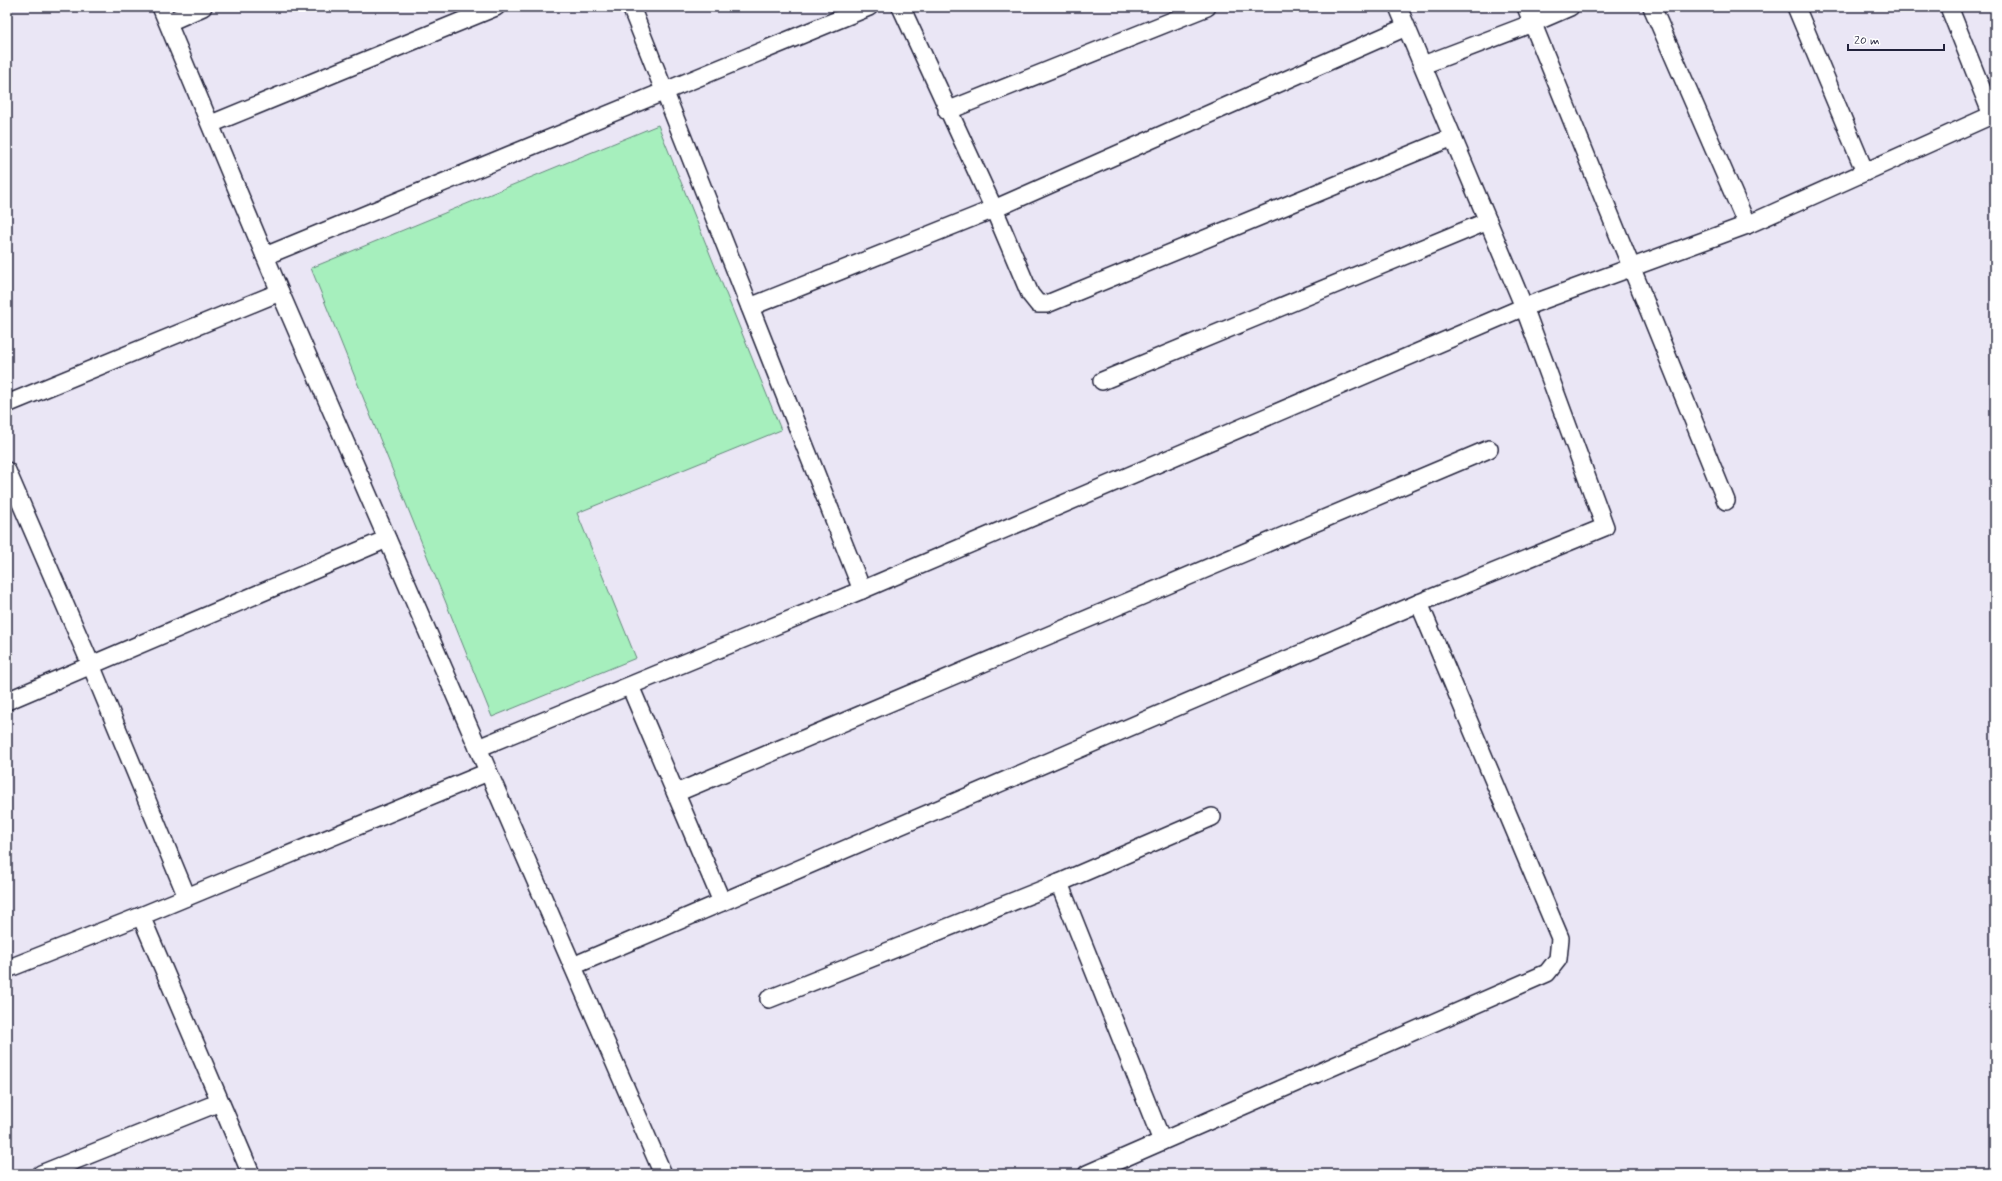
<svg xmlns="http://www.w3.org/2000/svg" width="2002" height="1181" viewBox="0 0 2002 1181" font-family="Mynerve,sans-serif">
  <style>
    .green { fill: #a6efbd; stroke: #64887c }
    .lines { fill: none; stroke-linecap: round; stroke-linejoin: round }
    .service-casing { stroke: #22223b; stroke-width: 20 }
    .service { stroke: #fff; stroke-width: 17 }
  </style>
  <rect width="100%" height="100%" fill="#eae6f5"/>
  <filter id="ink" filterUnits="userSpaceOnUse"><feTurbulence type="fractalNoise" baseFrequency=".025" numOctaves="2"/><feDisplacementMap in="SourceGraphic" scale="8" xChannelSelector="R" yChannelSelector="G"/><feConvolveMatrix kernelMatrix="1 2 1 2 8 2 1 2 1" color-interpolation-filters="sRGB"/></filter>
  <g filter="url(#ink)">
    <path class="green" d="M658,125l123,305 -204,83 59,145 -144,59 -181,-449z"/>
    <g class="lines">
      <g class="service-casing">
        <g id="service">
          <path d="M161,7l119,285 383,882"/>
          <path d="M631,7l231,583"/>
          <path d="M901,7l93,202 36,85 8,10h9l406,-167"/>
          <path d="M1526,7l200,494"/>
          <path d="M1652,7l95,218"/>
          <path d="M1796,7l69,165"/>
          <path d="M169,22l34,-15"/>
          <path d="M1423,65l110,-42 37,-16"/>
          <path d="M947,111l260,-104"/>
          <path d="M211,124l285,-117"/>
          <path d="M265,256l604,-249"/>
          <path d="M750,307l244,-98 412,-182"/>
          <path d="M1102,381l386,-160"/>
          <path d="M7,404l273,-112"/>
          <path d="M7,471l84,194 96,232"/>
          <path d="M630,686l92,216"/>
          <path d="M7,701l380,-162"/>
          <path d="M478,748l384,-158 662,-283 223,-82 245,-110 -43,-108"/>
          <path d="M676,793l813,-344"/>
          <path d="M1059,883l103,258"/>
          <path d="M141,916l110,258"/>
          <path d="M573,966l846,-363 186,-76 -81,-220 -126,-300"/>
          <path d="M7,969l134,-53 347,-144"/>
          <path d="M769,999l290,-116 153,-66"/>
          <path d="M41,1174l179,-72"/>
          <path d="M1087,1174l460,-201 11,-14 2,-21 -141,-335"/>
        </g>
      </g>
      <use href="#service" class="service"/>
    </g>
  </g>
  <rect width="2002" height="1181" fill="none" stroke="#fff" stroke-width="24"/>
  <rect x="12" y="12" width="1978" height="1157" fill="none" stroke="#22223b" stroke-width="1.5" filter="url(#ink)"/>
  <path d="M1848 44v6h96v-6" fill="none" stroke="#22223b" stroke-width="2"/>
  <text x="1854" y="44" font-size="12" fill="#22223b" stroke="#ffffff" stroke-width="3" paint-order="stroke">20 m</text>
</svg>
